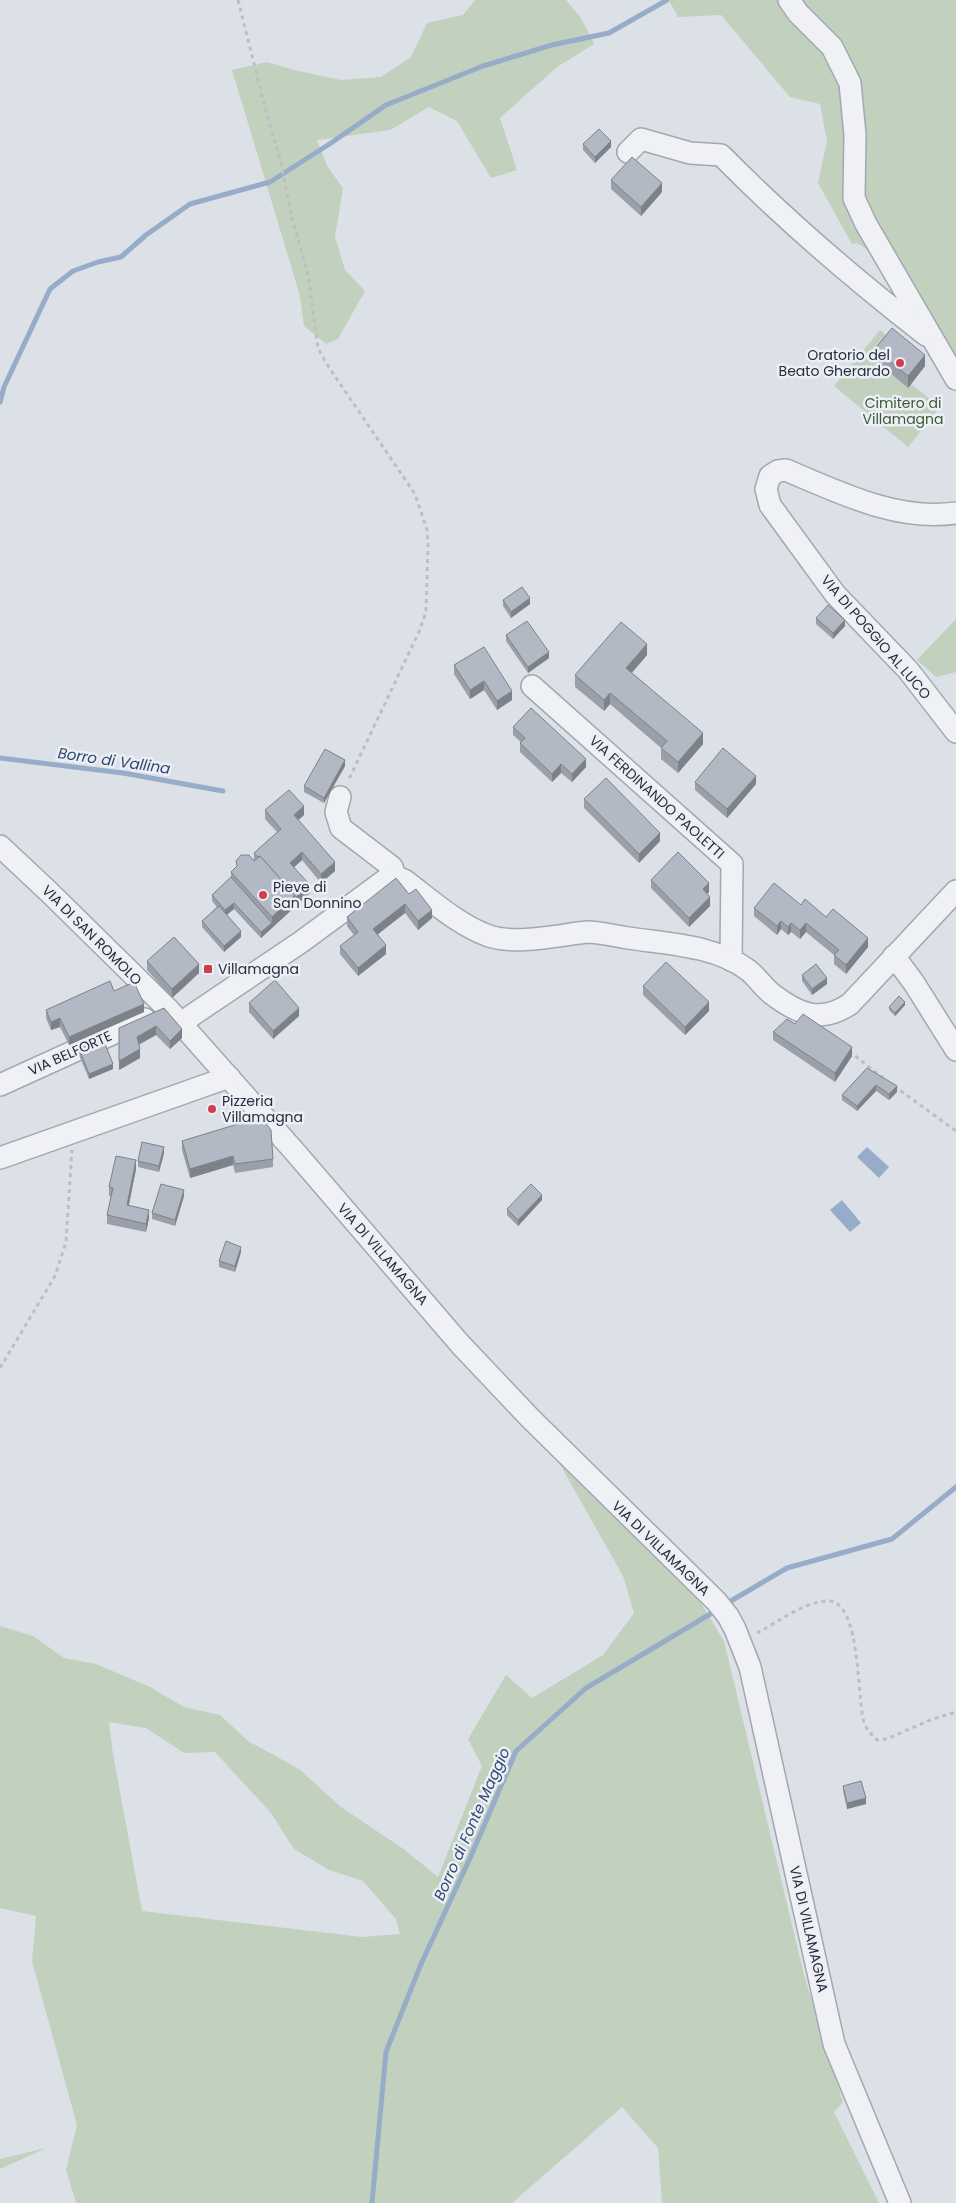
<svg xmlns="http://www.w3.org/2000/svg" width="956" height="2203" viewBox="0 0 956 2203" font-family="Poppins,sans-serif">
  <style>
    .green { fill: #c1d1bd; fill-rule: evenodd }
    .water { fill: #96acc8 }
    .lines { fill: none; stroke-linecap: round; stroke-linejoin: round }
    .stream { stroke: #96acc8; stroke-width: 5 }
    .minor-casing { stroke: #a2a7b1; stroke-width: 24 }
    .path { stroke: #bbbec5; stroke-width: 3; stroke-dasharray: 4 4; stroke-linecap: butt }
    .minor { stroke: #eff1f5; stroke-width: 21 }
    .wall { fill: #9a9fa9 }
    .shaded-wall { fill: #7d8289 }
    .building { fill: #b3b9c4; stroke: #7d8289 }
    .poi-dot { fill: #d03d4d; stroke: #eceff5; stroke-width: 2 }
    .labels { text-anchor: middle; stroke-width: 5; stroke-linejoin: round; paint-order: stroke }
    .poi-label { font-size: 14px; fill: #262d3d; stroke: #eceff5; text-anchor: start }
    .park-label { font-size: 14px; fill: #395933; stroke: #eceff5 }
    .street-label { font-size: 14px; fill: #262d3d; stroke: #eceff5 }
    .water-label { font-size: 15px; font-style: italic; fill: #2f4a72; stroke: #eceff5 }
  </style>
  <rect width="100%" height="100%" fill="#dce0e7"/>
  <g class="green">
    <path d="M475,0h91l15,18 13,26 -37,23 -57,51 17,52 -26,8 -34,-57 -28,-14 -39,23 -73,10 10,26 16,22 -8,49 10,33 20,21 -27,48 -12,5 -22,-18 -4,-30 -68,-226 35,-8 27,8 47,10 40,-3 30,-20 16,-34 36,-8z"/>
    <path d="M669,0h287v361l-44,-82 -55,-36 -5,1 -34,-61 9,-42 -7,-37 -30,-7 -69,-82 -43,2z"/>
    <path d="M880,330l12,9 16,48 3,-3 29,23 -32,40 -74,-61z"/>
    <path d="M956,619v53l-20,5 -19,-17z"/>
    <path d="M557,1459l142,141 25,41 80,334 39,127 -9,10 45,91h-217l-4,-55 -36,-41 -110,96h-436l-10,-33 11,-45 -45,-164 4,-45 -36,-8v-282l33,10 31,22 32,6 54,23 34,20 36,8 28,26 51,28 42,38 64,43 33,27 44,-111 -14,-27 38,-64 26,23 71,-43 31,-42 -11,-37zM109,1722l37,6 38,25 31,-1 56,61 23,36 35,21 34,11 33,38 4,15 -38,3 -220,-26 -29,-157z"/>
    <path d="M46,2148l-46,21v-10z"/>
  </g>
  <g class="water">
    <path d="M867,1147l22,20 -10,11 -22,-21z"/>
    <path d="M842,1200l19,23 -11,9 -20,-22z"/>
  </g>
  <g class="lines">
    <g class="stream">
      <path d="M0,402l4,-15 46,-98 23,-18 25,-9 23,-5 25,-22 44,-31 80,-22 61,-39 55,-38 97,-39 69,-21 57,-12 58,-33"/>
      <path d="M0,758l123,15 100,18"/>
      <path d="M724,1605l63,-37 105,-29 64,-52"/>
      <path d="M372,2203l14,-151 35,-88 50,-108 45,-105 70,-63 131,-78"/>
    </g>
    <g class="minor-casing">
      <g id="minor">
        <path d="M789,0l9,13 34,34 18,36 5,52 -1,63 12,26 90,155"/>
        <path d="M628,152l13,-13 49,14 31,2c64,65 133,124 205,180"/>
        <path d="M956,513c-58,9 -118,-21 -170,-43l-8,1 -8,5 -4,13 4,16 65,89 73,76 48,62"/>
        <path d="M532,686l200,178 -1,96"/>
        <path d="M340,797l-4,15 5,16 51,39 3,10"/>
        <path d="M0,846l49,46 119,117 127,143 165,192 70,74 186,183 12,15 7,13 15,38 84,377 66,159"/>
        <path d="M395,877l9,3c27,20 54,45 85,56 27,9 70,-1 98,-4 13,0 28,4 41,6 40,6 86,7 120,32 9,7 15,17 24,24 26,20 49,30 78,10l106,-113"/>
        <path d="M894,956l20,27 42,67"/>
        <path d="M182,1025l9,-9 110,-74 87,-64 7,-1"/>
        <path d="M0,1085l145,-66"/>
        <path d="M0,1158l229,-81"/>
      </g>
    </g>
    <g class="path">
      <path d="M238,0l30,119 12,40 12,59 16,57 10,73 8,15 89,131 12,36 1,14 -2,68 -7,20 -71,149"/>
      <path d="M849,1051l34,27"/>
      <path d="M894,1086l62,45"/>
      <path d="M0,1368l55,-92 11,-34 6,-92"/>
      <path d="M757,1633c21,-11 45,-30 69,-32 37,-4 30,104 39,124 3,6 7,10 12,15l10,-1 43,-19 26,-8"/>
    </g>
    <use href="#minor" class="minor"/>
  </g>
  <g class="wall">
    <path d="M583,144l28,3 -16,16 -12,-13z"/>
    <path d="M611,180l51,12 -21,24 -30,-27z"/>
    <path d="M875,349l50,17 -17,22 -33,-28z"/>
    <path d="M503,600l27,4 -19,14 -8,-12z"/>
    <path d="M816,618l29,8 -12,13 -17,-15z"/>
    <path d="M506,635l43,23 -21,15 -22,-32z"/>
    <path d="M484,647l28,53 -15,10 -13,-20 -14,9 -16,-25v-9z"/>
    <path d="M647,655l-15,18 71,71 -25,29 -17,-14v-11l-51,-44 -6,7 -29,-24v-12z"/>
    <path d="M513,727l73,40 -14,15 -11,-9 -9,9 -32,-30v-9l1,-1 -8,-7z"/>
    <path d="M345,766l-21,37 -20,-11v-6z"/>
    <path d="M695,782l61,2 -29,34 -32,-28z"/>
    <path d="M584,799l76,42 -21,22 -55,-55z"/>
    <path d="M265,810l39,5 -6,5 37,51 -14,12 -19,-23 -8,7 16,26 -49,45 -27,-29 -7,6 14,22 -17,15 -22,-25v-6l15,-14 -5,-6v-6l19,-18v-5l22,-12 1,-1v-6l23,-21 -12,-13z"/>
    <path d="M651,880l58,12 -2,2 3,12 -21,21 -38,-39z"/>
    <path d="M409,894l23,24 -14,12 -13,-17 -27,21 8,20 -28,22 -18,-22v-8l14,-11 -7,-9v-9z"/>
    <path d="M801,905l25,12 42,30 -22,27 -12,-10v-9l-28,-23 -6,7 -9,-7 -3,3 -7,-6 -4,6 -23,-19v-8z"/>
    <path d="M147,961l52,12 -27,25 -25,-28z"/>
    <path d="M802,975l25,9 -15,11 -10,-14z"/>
    <path d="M643,986l66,25 -24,24 -42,-40z"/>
    <path d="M114,991l30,21 -75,33 -9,-18 -9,3 -5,-12v-8z"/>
    <path d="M249,1003l50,13 -26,23 -24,-27z"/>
    <path d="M905,1005l-10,11 -6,-6v-3z"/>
    <path d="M164,1008l18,30 -12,11 -14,-14 -17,10 1,13 -21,12z"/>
    <path d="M795,1024l57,32 -17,26 -62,-42v-8z"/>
    <path d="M79,1049l34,20 -24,10 -10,-24z"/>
    <path d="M867,1068l30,24 -8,8 -13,-9 -19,20 -15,-11v-5z"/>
    <path d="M182,1141l91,18v8l-38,6 -2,-8 -43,13 -8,-28z"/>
    <path d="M164,1153l-5,19 -21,-5v-6z"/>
    <path d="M136,1169l-7,36 20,13 -3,14 -39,-8v-9l4,-19h-2v-9z"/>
    <path d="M184,1196l-9,30 -23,-7v-6z"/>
    <path d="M542,1200l-24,26 -11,-11v-6z"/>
    <path d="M241,1252l-6,20 -16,-5v-6z"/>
    <path d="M843,1786l23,18 -19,5 -4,-18z"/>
  </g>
  <g class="shaded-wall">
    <path d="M611,141v6l-16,16v-6z"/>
    <path d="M662,183v9l-21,24v-9z"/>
    <path d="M925,355v11l-17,22v-12z"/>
    <path d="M530,598v6l-19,14v-6z"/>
    <path d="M845,620v6l-12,13v-6z"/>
    <path d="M647,644v11l-21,24v-11z"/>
    <path d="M549,652v6l-21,15v-6z"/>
    <path d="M484,681v9l-14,9v-9z"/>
    <path d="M512,691v9l-15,10v-9z"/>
    <path d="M610,693v11l-6,7v-11z"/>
    <path d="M703,733v11l-25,29v-11z"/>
    <path d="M586,759v8l-14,15v-8z"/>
    <path d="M345,760v6l-21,37v-5z"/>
    <path d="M561,764v9l-9,9v-8z"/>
    <path d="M756,776v8l-29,34v-9z"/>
    <path d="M304,806v9l-10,9v-9z"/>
    <path d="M660,833v8l-21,22v-9z"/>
    <path d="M302,852v8l-12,11v-8z"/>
    <path d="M335,862v9l-14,12v-9z"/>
    <path d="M709,883v9l-6,6v-9z"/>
    <path d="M310,885v8l-49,45v-6l11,-9v-6l23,-22z"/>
    <path d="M710,897v9l-21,21v-9z"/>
    <path d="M234,903v6l-9,7v-6z"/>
    <path d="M405,904v9l-32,25v-9z"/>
    <path d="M432,910v8l-14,12v-9z"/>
    <path d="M781,921v8l-4,6v-9z"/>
    <path d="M791,923v9l-3,3v-8z"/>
    <path d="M806,923v9l-6,7v-9z"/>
    <path d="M241,931v6l-17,15v-6z"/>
    <path d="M868,938v9l-22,27v-9z"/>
    <path d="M386,945v9l-28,22v-8z"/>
    <path d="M199,964v9l-27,25v-9z"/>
    <path d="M827,978v6l-15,11v-6z"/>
    <path d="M709,1002v9l-24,24v-8z"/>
    <path d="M905,1002v3l-10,11v-3z"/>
    <path d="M144,1004v8l-75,33v-8z"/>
    <path d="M299,1008v8l-26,23v-8z"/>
    <path d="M60,1018v9l-9,3v-8z"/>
    <path d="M156,1026v9l-19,10v-8z"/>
    <path d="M182,1029v9l-12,11v-8z"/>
    <path d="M852,1047v9l-17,26v-9z"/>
    <path d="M140,1049v9l-21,12v-9z"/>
    <path d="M113,1064v5l-24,10v-5z"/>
    <path d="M876,1085v6l-19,20v-5z"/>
    <path d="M897,1086v6l-8,8v-6z"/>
    <path d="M164,1147v6l-5,19v-6z"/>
    <path d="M233,1156v9l-43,13v-9z"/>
    <path d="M136,1160v9l-9,44v-8z"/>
    <path d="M184,1190v6l-9,30v-6z"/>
    <path d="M542,1195v5l-24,26v-6z"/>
    <path d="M149,1210v8l-3,14v-8z"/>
    <path d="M241,1247v5l-6,20v-6z"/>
    <path d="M866,1798v6l-19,5v-6z"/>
  </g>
  <g class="building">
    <path d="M599,129l12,12 -16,16 -12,-13z"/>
    <path d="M632,157l30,26 -21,24 -30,-27z"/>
    <path d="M892,328l33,27 -17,21 -33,-27z"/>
    <path d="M522,587l8,11 -19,14 -8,-12z"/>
    <path d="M828,605l17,15 -12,13 -17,-15z"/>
    <path d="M527,621l22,31 -21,15 -22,-32z"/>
    <path d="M621,622l26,22 -21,24 77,65 -25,29 -17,-14 6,-7 -57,-48 -6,7 -29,-25z"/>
    <path d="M484,647l28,44 -15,10 -13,-20 -14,9 -16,-25z"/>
    <path d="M531,708l55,51 -14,15 -11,-10 -9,10 -32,-31 5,-5 -12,-11z"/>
    <path d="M723,748l33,28 -29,33 -32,-27z"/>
    <path d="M325,749l20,11 -21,38 -20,-12z"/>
    <path d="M606,778l54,55 -21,21 -55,-55z"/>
    <path d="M289,790l15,16 -10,9 41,47 -14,12 -19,-22 -12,11 20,22 -15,13v-3l-35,-39 -2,1 -4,-4 27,-24 -16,-19z"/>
    <path d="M678,852l31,31 -6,6 7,8 -21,21 -38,-38z"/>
    <path d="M241,855h8l5,6 6,-5 35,39 -23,22 -41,-45 6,-6 -1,-5z"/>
    <path d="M231,877l41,46 -11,9 -27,-29 -9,7 -13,-15z"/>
    <path d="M396,878l13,16 7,-5 16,21 -14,11 -13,-17 -32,25 13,16 -28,23 -18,-22 18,-14 -11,-15z"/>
    <path d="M774,883l27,22 4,-6 21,18 7,-8 35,29 -22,27 -12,-10 5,-5 -33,-27 -6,7 -9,-7 -3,4 -7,-6 -4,5 -23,-18z"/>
    <path d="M219,906l22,25 -17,15 -22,-25z"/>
    <path d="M174,937l25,27 -27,25 -25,-28z"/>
    <path d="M666,962l43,40 -24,25 -42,-41z"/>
    <path d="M816,964l11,14 -15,11 -10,-14z"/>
    <path d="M275,980l24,28 -26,23 -24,-28z"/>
    <path d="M110,981l4,10 20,-9 10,22 -75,33 -9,-19 -9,4 -5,-12z"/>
    <path d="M899,996l6,6 -10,11 -6,-6z"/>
    <path d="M164,1008l18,21 -12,12 -14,-15 -19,11 3,12 -21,12v-33z"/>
    <path d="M803,1014l49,33 -17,26 -62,-41 14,-13 8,5z"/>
    <path d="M103,1039l10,25 -24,10 -10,-25z"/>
    <path d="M867,1068l30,18 -8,8 -13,-9 -19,21 -15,-11z"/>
    <path d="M261,1117l10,13 2,29 -38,5 -2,-8 -43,13 -8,-28z"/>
    <path d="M142,1142l22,5 -5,19 -21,-5z"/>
    <path d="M116,1156l20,4 -9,45 22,5 -3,14 -39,-9 6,-27 -4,-1z"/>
    <path d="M161,1184l23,6 -9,30 -23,-7z"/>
    <path d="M531,1184l11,11 -24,25 -11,-11z"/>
    <path d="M226,1241l15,6 -6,19 -16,-5z"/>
    <path d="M861,1781l5,17 -19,5 -4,-17z"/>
  </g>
  <g class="poi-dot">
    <circle cx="900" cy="363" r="5"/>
    <circle cx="263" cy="895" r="5"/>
    <rect x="203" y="964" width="10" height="10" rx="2.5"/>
    <circle cx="212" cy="1109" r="5"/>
  </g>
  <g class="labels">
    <g class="poi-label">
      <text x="890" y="360" text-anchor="end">Oratorio del<tspan x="890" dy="16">Beato Gherardo</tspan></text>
      <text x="273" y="892">Pieve di<tspan x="273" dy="16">San Donnino</tspan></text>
      <text x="218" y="974">Villamagna</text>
      <text x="222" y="1106">Pizzeria<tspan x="222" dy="16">Villamagna</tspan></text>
    </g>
    <g class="park-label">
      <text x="903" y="408">Cimitero di<tspan x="903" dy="16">Villamagna</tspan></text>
    </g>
    <g class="street-label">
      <text transform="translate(876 637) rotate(49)" y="5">VIA DI POGGIO AL LUCO</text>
      <text transform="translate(657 797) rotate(42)" y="5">VIA FERDINANDO PAOLETTI</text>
      <text transform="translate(92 935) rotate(45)" y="5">VIA DI SAN ROMOLO</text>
      <text transform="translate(70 1053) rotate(-24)" y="5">VIA BELFORTE</text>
      <text transform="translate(383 1254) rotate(49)" y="5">VIA DI VILLAMAGNA</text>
      <text transform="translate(661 1548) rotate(44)" y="5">VIA DI VILLAMAGNA</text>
      <text transform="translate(809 1929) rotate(77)" y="5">VIA DI VILLAMAGNA</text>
    </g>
    <g class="water-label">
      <text transform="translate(114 761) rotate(8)" y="5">Borro di Vallina</text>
      <text transform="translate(472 1824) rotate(-66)" y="5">Borro di Fonte Maggio</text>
    </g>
  </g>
</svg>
